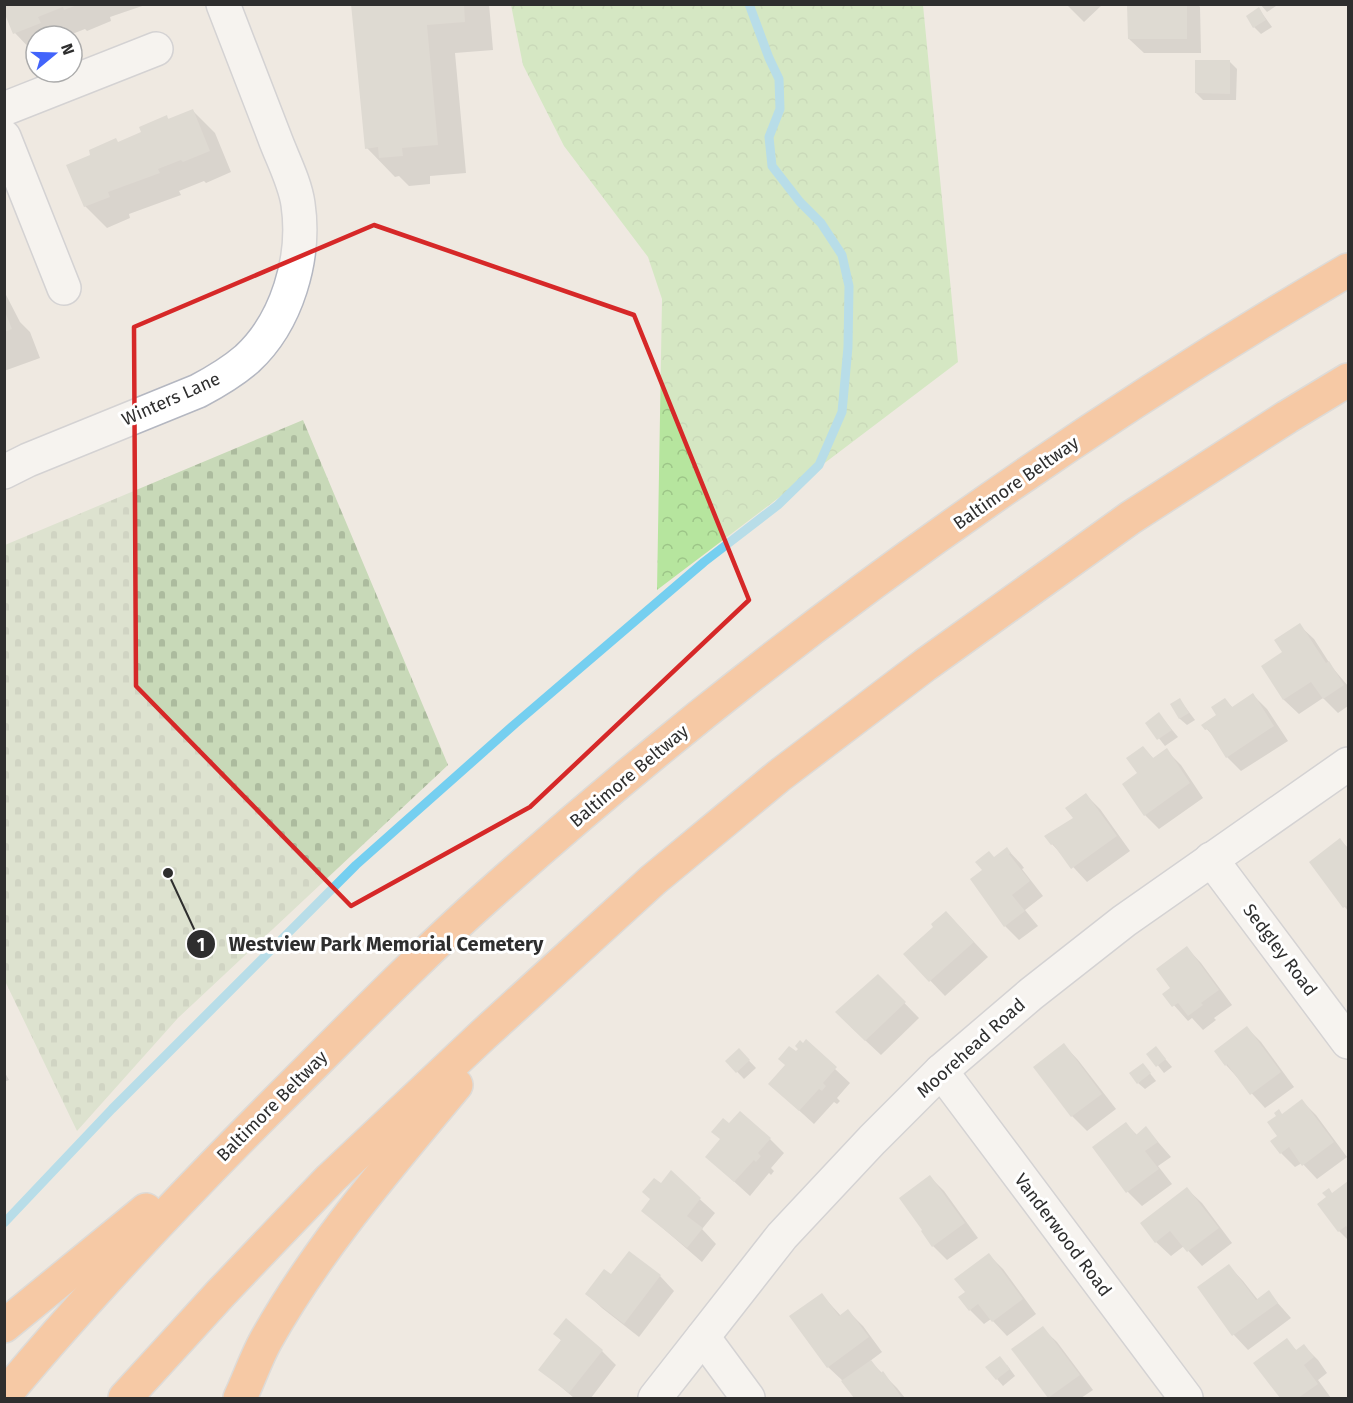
<svg xmlns="http://www.w3.org/2000/svg" width="1353" height="1403" viewBox="0 0 1353 1403" font-family="'Fira Sans',sans-serif">
  <style>
    .forest { fill: url(#forest-crowns) }
    .cemetery { fill: url(#cemetery-stones) }
    .shadow { fill: #0003 }
    .lines { fill: none; stroke-linecap: round; stroke-linejoin: round }
    .stream { stroke: #75cff0; stroke-width: 9 }
    .building { fill: #cbc7bf }
    .minor-casing { stroke: #b4b7c1; stroke-width: 36 }
    .highway-casing { stroke: #c9c9c9; stroke-width: 36 }
    .minor { stroke: #fff; stroke-width: 33 }
    .highway { stroke: #ffa35c; stroke-width: 33 }
    .marked { fill: none; stroke: #d62828; stroke-width: 4.5; stroke-linejoin: round }
    .labels { text-anchor: middle; stroke-width: 6; stroke-linejoin: round; paint-order: stroke }
    .street-label { font-size: 18px; fill: #2e2e2e; stroke: #fff }
    .leader { fill: none; stroke: #2e2e2e; stroke-width: 2 }
    .callout-dot { fill: #2e2e2e; stroke: #fff; stroke-width: 2 }
    .mark-label { font-size: 18px; text-anchor: middle; font-weight: bold; fill: #fff }
    .callout-label { font-size: 20px; text-anchor: middle; font-weight: bold; fill: #2e2e2e; stroke: #fff; stroke-width: 6; stroke-linejoin: round; paint-order: stroke }
  </style>
  <defs>
    <pattern id="forest-crowns" width="20" height="18" patternUnits="userSpaceOnUse" patternTransform="scale(1.5)"><rect width="20" height="18" fill="#b6e59e"/><path d="M2 6a3 3 0 1 1 6 0M12 15a3 3 0 1 1 6 0" fill="none" stroke="#9dc588"/></pattern>
    <pattern id="cemetery-stones" width="16" height="16" patternUnits="userSpaceOnUse" patternTransform="scale(1.5)"><rect width="16" height="16" fill="#c8d9b8"/><path d="M2 7V4a2 2 0 0 1 4 0v3zM10 15v-3a2 2 0 0 1 4 0v3z" fill="#acbb9e"/></pattern>
  </defs>
  <rect width="100%" height="100%" fill="#efe9e1"/>
  <path class="forest" d="M511,5h412l35,357 -301,228 5,-291 -14,-42 -84,-111 -41,-81z"/>
  <path class="cemetery" d="M303,420l145,345 -270,253 -101,113 -72,-150v-436z"/>
  <g class="shadow">
    <path d="M4,4h144l-38,13 1,4 -24,10 -2,-2 -18,7h-31v19l-21,-22z"/>
    <path d="M353,4h136l4,46 -38,3 11,120 -36,3v8l-21,2 -10,-10 -4,1 -28,-29z"/>
    <path d="M1066,4h37l-19,18z"/>
    <path d="M1129,4h69l2,3 1,46h-57l-15,-14z"/>
    <path d="M1260,4h19l-12,8z"/>
    <path d="M1259,9l13,18 -11,7 -7,-7z"/>
    <path d="M1230,62l7,7 -1,31h-33l-7,-7z"/>
    <path d="M193,111l22,22 16,39 -25,11 -2,-2 -25,10 2,4 -52,19 1,4 -23,10 -22,-22 34,-63 24,-10 23,-16 4,3z"/>
    <path d="M4,291l16,31 10,10 10,26 -36,13z"/>
    <path d="M1299,625l15,14 18,28 16,19v20l-10,7 -15,-15 -24,16 -15,-14 -21,-33 21,-14z"/>
    <path d="M1253,695l14,14 21,32 -47,30 -14,-14 -12,-19 -12,-13 16,-10 6,-15 8,8z"/>
    <path d="M1180,700l15,20 -8,5 -7,-6 -8,-14z"/>
    <path d="M1159,714l19,23 -13,9 -18,-23z"/>
    <path d="M1143,748l11,11 12,-9 15,15 22,33 -44,31 -14,-14 -6,-42z"/>
    <path d="M1086,795l14,14 30,42 -43,31 -35,-38 23,-25z"/>
    <path d="M1340,840l8,8v63l-37,-49z"/>
    <path d="M1007,849l14,15 3,4 -2,1 21,27 -18,14 13,16 -19,14 -14,-14 -10,-67z"/>
    <path d="M960,927l28,30 -43,39 -40,-42z"/>
    <path d="M1187,948l14,15 31,42 -18,13 2,2 -13,10 -11,-12 -4,3 -24,-27 8,-5z"/>
    <path d="M878,976l41,42 -38,37 -30,-28z"/>
    <path d="M1247,1028l14,14 33,45 -29,21 -39,-43z"/>
    <path d="M806,1042l44,41 -13,15 3,3 -3,3 -3,-2 -20,22 -44,-40z"/>
    <path d="M1064,1045l14,15 38,49 -29,22 -15,-15 -37,-49z"/>
    <path d="M1156,1048l16,19 -8,6 -15,-19z"/>
    <path d="M739,1050l17,18 -12,11 -17,-18z"/>
    <path d="M4,1071l5,9 -5,2z"/>
    <path d="M1149,1072l7,9 -11,8 -7,-6z"/>
    <path d="M1302,1101l14,14 31,42 -30,22 -15,-16 -7,4 -14,-14 -2,-17 4,-21z"/>
    <path d="M1126,1124l11,11 9,-7 25,29 -13,9 14,18 -30,22 -14,-14 -34,-45z"/>
    <path d="M729,1125l41,14 14,14 -13,15 3,3 -3,4 -2,-2 -19,23 -43,-39 14,-17z"/>
    <path d="M671,1173l44,40 -13,16 14,15 -14,18 -59,-51z"/>
    <path d="M930,1177l14,14 34,47 -31,22 -14,-14 -8,-15z"/>
    <path d="M1348,1183v57l-9,-9 -6,-36z"/>
    <path d="M1187,1189l15,14 30,40 -30,23 -18,-20 -13,10 -15,-14z"/>
    <path d="M989,1255l14,14 33,45 -29,22 -16,-17 -7,5 -14,-14 -3,-18z"/>
    <path d="M1229,1266l14,15 15,19 10,-8 23,26 -43,32 -14,-15 -35,-47z"/>
    <path d="M611,1276h49l14,15 -35,46 -37,-29 -15,-14z"/>
    <path d="M822,1295l19,21 7,-5 15,15 19,26 -12,9 27,27 8,10h-50l-12,-17 -15,-14z"/>
    <path d="M1042,1328l15,14 36,48 -12,8h-30l-37,-48z"/>
    <path d="M555,1334l47,17 14,14 -25,33h-17l-34,-29 22,-28z"/>
    <path d="M1286,1340l11,11 7,-5 14,14 9,13 -9,7 13,18h-49l-27,-35z"/>
    <path d="M1007,1365l8,11 -12,10 -6,-7z"/>
  </g>
  <g class="lines">
    <path class="stream" d="M4,1223l108,-114 244,-244 160,-142 188,-161 74,-57 41,-40 23,-53 6,-65 1,-61 -7,-31 -21,-32 -21,-21 -28,-36 -3,-29 11,-28 -1,-30 -10,-21 -20,-54"/>
  </g>
  <g class="building">
    <path d="M4,4h73v1l-13,5 -1,-3 -25,10 3,6 -28,11 -9,-22z"/>
    <path d="M351,4h113l1,18 -38,3 11,120 -36,3 1,8 -24,2 -1,-11 -13,2z"/>
    <path d="M1127,4h60v35h-59z"/>
    <path d="M1259,7l7,13 -13,8 -7,-12z"/>
    <path d="M1195,60h35v34l-35,-1z"/>
    <path d="M193,109l17,42 -27,11 -2,-2 -23,9 2,4 -52,19 2,5 -26,10 -18,-42 24,-10 -1,-5 27,-12 2,4 23,-10 -2,-5 28,-12 1,4z"/>
    <path d="M4,309l8,20 -8,3z"/>
    <path d="M1300,623l26,40 3,-2 15,24 -21,14 -12,-17 -28,18 -22,-34 21,-14 -8,-12z"/>
    <path d="M1253,693l21,33 -48,32 -18,-29 -3,1 -4,-5 15,-10 -5,-8 14,-9 7,9z"/>
    <path d="M1180,698l9,15 -10,6 -9,-15z"/>
    <path d="M1159,712l13,18 -15,10 -12,-17z"/>
    <path d="M1143,746l10,12 14,-10 23,35 -46,33 -22,-32 15,-11 -11,-15z"/>
    <path d="M1086,793l31,43 -46,33 -18,-25 -2,1 -7,-9 29,-18 -8,-10z"/>
    <path d="M1340,838l8,11v56l-5,3 -34,-46z"/>
    <path d="M1007,847l4,6 -2,1 21,27 -18,14 13,16 -21,16 -34,-48 12,-9 -7,-8 14,-11 5,6z"/>
    <path d="M946,911l28,31 -45,40 -26,-28 30,-27 -2,-3z"/>
    <path d="M1187,946l32,44 -18,13 2,2 -15,11 -10,-13 -6,4 -10,-13 8,-6 -14,-19z"/>
    <path d="M878,974l28,28 -41,39 -30,-29z"/>
    <path d="M1247,1026l34,46 -31,23 -23,-31 -2,2 -11,-15z"/>
    <path d="M806,1039l31,28 -14,16 3,3 -4,5 -3,-2 -20,22 -31,-27 17,-19 -7,-6 11,-13 7,5 2,-2 -3,-3 5,-6 3,3z"/>
    <path d="M1064,1043l38,51 -31,23 -38,-50z"/>
    <path d="M1156,1046l10,13 -10,8 -10,-13z"/>
    <path d="M739,1048l11,12 -14,13 -11,-12z"/>
    <path d="M1143,1063l8,10 -14,11 -8,-11z"/>
    <path d="M1302,1099l32,43 -32,24 -13,-19 -9,7 -10,-13 7,-5 -10,-14 9,-6 -2,-3 5,-4 3,5z"/>
    <path d="M740,1111l31,27 -13,15 3,3 -5,6 -2,-2 -20,22 -29,-25 15,-18 -9,-7 12,-14 6,5z"/>
    <path d="M1126,1122l10,13 10,-9 12,16 -13,9 14,18 -33,24 -34,-46z"/>
    <path d="M671,1170l30,28 -14,18 16,12 -16,20 -46,-37 9,-12 -8,-7 12,-14 7,5z"/>
    <path d="M930,1175l35,48 -33,24 -11,-16 1,-1 -23,-32z"/>
    <path d="M1348,1181v48l-2,-3 -8,6 -21,-28 9,-7 -4,-4 7,-5 3,5z"/>
    <path d="M1187,1187l32,41 -32,24 -17,-21 -15,12 -15,-20z"/>
    <path d="M629,1251l32,24 -37,49 -39,-30 19,-25 7,5z"/>
    <path d="M989,1253l34,46 -31,23 -14,-18 -9,7 -11,-14 7,-5 -11,-13z"/>
    <path d="M1229,1264l27,36 13,-10 9,13 -46,33 -35,-49z"/>
    <path d="M822,1293l17,23 9,-7 21,28 -42,31 -38,-52z"/>
    <path d="M566,1318l37,32 -34,43 -31,-23 23,-30 -8,-6z"/>
    <path d="M1043,1326l37,49 -32,23 -37,-49z"/>
    <path d="M1287,1338l9,12 8,-6 10,13 -10,8 14,19 -20,14h-18l-27,-35z"/>
    <path d="M1000,1356l10,13 -14,11 -11,-13z"/>
    <path d="M871,1360l10,13 2,-2 19,27h-48l-13,-17z"/>
  </g>
  <g class="lines">
    <g class="minor-casing">
      <g id="minor">
        <path d="M4,109l152,-60"/>
        <path d="M4,137l60,151"/>
        <path d="M4,472l24,-12 170,-69c17,-9 34,-19 49,-32 40,-37 59,-101 51,-155 -3,-22 -16,-46 -24,-68 -17,-44 -34,-88 -51,-132"/>
        <path d="M1211,859l137,183"/>
        <path d="M941,1071l245,327"/>
        <path d="M703,1337l45,61"/>
        <path d="M655,1398l127,-162 90,-96 69,-69 90,-77 93,-73 224,-157"/>
      </g>
    </g>
    <g class="highway-casing">
      <g id="highway">
        <path d="M4,1326l142,-116"/>
        <path d="M4,1396c89,-107 185,-207 283,-305 67,-67 133,-135 203,-197 264,-236 553,-445 858,-624"/>
        <path d="M125,1398l96,-105 109,-114 153,-144 170,-155 127,-105 145,-110 205,-147 157,-101 61,-37"/>
        <path d="M240,1398c9,-19 16,-40 26,-58 52,-93 123,-174 190,-255"/>
      </g>
    </g>
    <use href="#minor" class="minor"/>
    <use href="#highway" class="highway"/>
  </g>
  <path d="M0 0H1353V1403H0ZM374,225l260,90 115,285 -219,207 -179,99 -215,-220 -2,-359z" fill="#efe9e1" fill-opacity=".55" fill-rule="evenodd"/>
  <path class="marked" d="M374,225l260,90 115,285 -219,207 -179,99 -215,-220 -2,-359z"/>
  <g class="labels">
    <g class="street-label">
      <text transform="translate(171 399) rotate(-24)" y="6">Winters Lane</text>
      <text transform="translate(1016 483) rotate(-35)" y="6">Baltimore Beltway</text>
      <text transform="translate(629 776) rotate(-40)" y="6">Baltimore Beltway</text>
      <text transform="translate(1280 950) rotate(53)" y="6">Sedgley Road</text>
      <text transform="translate(971 1048) rotate(-42)" y="6">Moorehead Road</text>
      <text transform="translate(272 1106) rotate(-45)" y="6">Baltimore Beltway</text>
      <text transform="translate(1063 1235) rotate(53)" y="6">Vanderwood Road</text>
    </g>
  </g>
  <path class="leader" d="M168 873L201 944"/>
  <g class="callout-dot">
    <circle cx="168" cy="873" r="6"/>
    <circle cx="201" cy="944" r="15"/>
  </g>
  <g class="mark-label">
    <text x="201" y="951">1</text>
  </g>
  <g class="callout-label">
    <text x="386" y="951">Westview Park Memorial Cemetery</text>
  </g>
  <rect width="1353" height="1403" fill="none" stroke="#2e2e2e" stroke-width="12"/>
  <g transform="translate(54 54) rotate(71)"><circle r="28" fill="#ffffff" stroke="#ababab" stroke-width="1.5"/>
  <path d="M0-4.5L10 22L0 15L-10 22Z" fill="#4264fb"/>
  <text y="-9" font-size="16" font-weight="bold" text-anchor="middle" fill="#2e2e2e">N</text>
  </g>
</svg>
